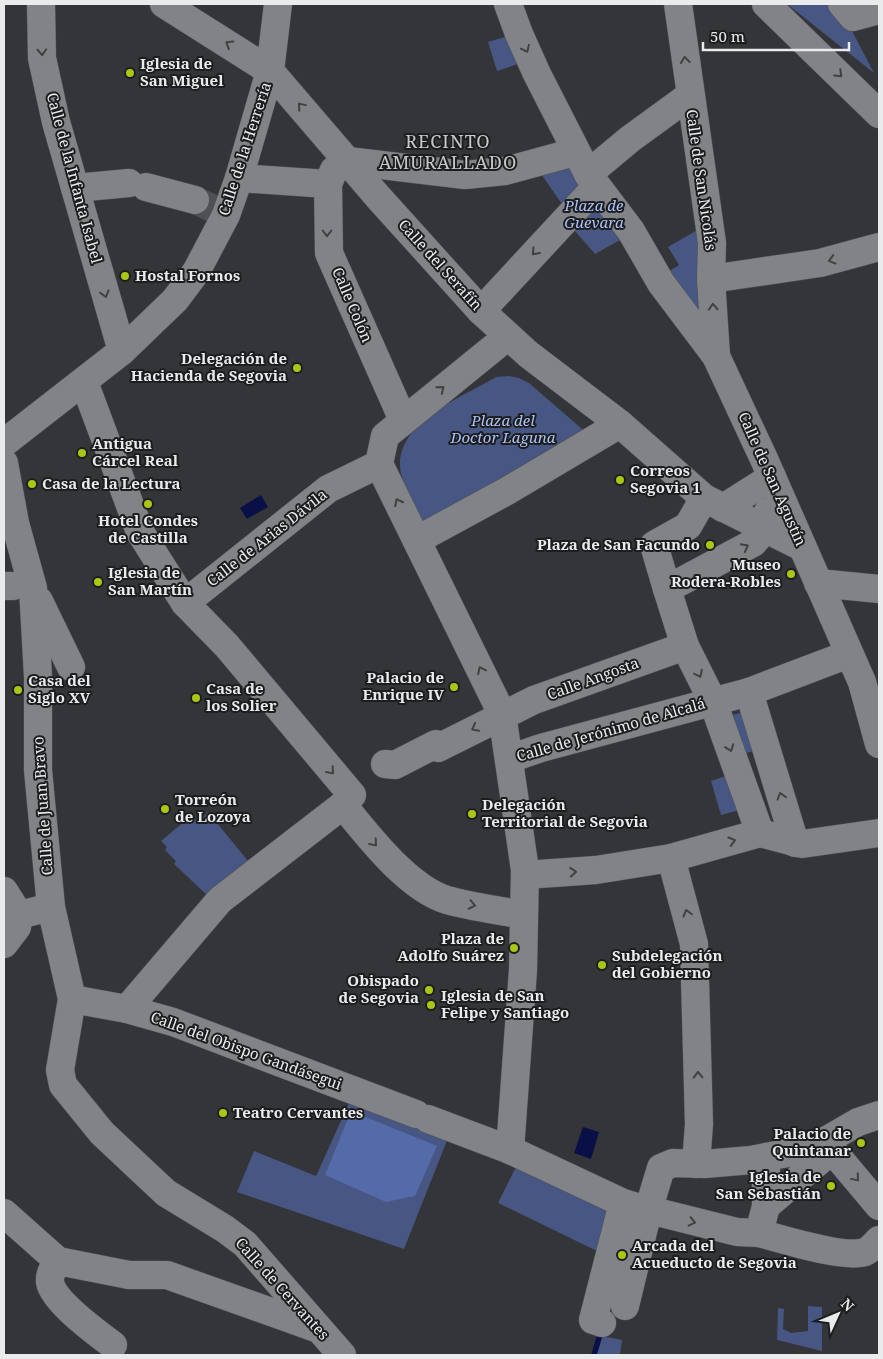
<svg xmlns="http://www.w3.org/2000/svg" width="883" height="1359" viewBox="0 0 883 1359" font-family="'Noto Serif',serif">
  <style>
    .green { fill: #475682 }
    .forest { fill: #556aa9 }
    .water { fill: #091047 }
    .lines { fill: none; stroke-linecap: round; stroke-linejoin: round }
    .stream { stroke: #091047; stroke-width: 5.5 }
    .minor-tunnel { stroke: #4f5054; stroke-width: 28; stroke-dasharray: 28 14; stroke-linecap: butt }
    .minor-casing { stroke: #525355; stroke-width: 29 }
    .minor { stroke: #828387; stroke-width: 28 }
    .oneway { stroke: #404143 }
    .poi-dot { fill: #abc614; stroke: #1c1d1e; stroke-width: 2 }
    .labels { text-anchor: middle; stroke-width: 4; stroke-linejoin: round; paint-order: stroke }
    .poi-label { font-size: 15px; font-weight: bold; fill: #eaebed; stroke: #1c1d1e; text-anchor: start }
    .street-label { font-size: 15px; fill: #eaebed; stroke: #1c1d1e }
    .park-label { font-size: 15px; font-style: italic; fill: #adc1f7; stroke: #1c1d1e }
    .quarter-label { font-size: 18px; letter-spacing: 1px; fill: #c6c8cc; stroke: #1c1d1e }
  </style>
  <rect width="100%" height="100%" fill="#343539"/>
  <g class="green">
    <path d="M787,4h51l36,69z"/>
    <path d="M512,35l9,28 -24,8 -9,-29z"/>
    <path d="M569,150l60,85 -34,19 -27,-31 -2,-13 -29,-42z"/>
    <path d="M706,225l-1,107 -45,-55 19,-12 -11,-18z"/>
    <path d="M509,376l10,2 10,5 60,52 -165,90c-8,-15 -25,-45 -24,-61 1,-45 63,-67 96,-87z"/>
    <path d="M744,712l12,38 -12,4 -12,-39z"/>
    <path d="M729,775l11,35 -19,5 -10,-34z"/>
    <path d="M208,812l45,55 -43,31 -36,-34 2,-3 -11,-11 2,-3 -6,-6 30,-25 7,6z"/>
    <path d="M349,1103l99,35 -44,111 -167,-57 17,-41 62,25z"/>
    <path d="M520,1159l93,46 -14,47 -101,-49z"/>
    <path d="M808,1306l14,1v44l-45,-11 1,-32 6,1 -1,20 8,4 17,-2z"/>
    <path d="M602,1336l20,4 -2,15h-24z"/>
  </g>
  <path class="forest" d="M351,1111l86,35 -22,50 -29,6 -61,-27z"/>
  <g class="water">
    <path d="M261,495l7,12 -21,12 -7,-11z"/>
    <path d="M583,1127l16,5 -8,27 -17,-6z"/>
  </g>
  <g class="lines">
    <path class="stream" d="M594,1355l7,-24"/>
    <path class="minor-tunnel" d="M195,200l27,13"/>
    <g class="minor-casing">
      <g id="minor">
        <path d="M41,4l1,54 14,64 66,229"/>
        <path d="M164,4l106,67 108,126 103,114 47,43 92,70 84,74 98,49"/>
        <path d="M508,4l11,30 18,40 51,100 43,57 30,52 55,73 6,13 42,90 98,223 17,62"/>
        <path d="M678,4l34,239 -1,36 5,77"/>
        <path d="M766,4l113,110"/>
        <path d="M842,4l11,13 26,-7"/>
        <path d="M348,161l-14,9 -6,14 1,69 74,167"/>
        <path d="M348,161l117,14 40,-4 70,-19"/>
        <path d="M588,174l42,-35 59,-43"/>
        <path d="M239,178l89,6"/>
        <path d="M146,187l49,13"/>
        <path d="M75,188l54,-5"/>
        <path d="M711,279l109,-16 59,-16"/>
        <path d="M481,311l115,-124"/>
        <path d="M508,336l-123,100 -6,28 123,250 23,156 -2,100 -13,180"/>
        <path d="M84,382l56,150 45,71 42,43 125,149 -9,10 -123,95 -93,109"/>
        <path d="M4,443l118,-92 53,-51 21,-28 30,-57 13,-37 31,-107 8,-67"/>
        <path d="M4,463l11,60 18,65 5,89v93l13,137 21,92 -12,71 3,15 39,48 64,60 59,36 20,15 97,111"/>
        <path d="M704,498l-16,28 -34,19 13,44 86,-46 13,-15 2,-16"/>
        <path d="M723,508l49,-31"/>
        <path d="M417,540l90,-49 113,-67"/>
        <path d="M818,583l61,6"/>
        <path d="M4,586h9"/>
        <path d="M667,589l18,57 28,56 47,131"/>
        <path d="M39,601l32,66"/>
        <path d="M185,603l143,-114 51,-25"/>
        <path d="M749,692l46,151"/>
        <path d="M509,759l32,-11 208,-56 100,-38"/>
        <path d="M385,764l10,1 41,-21 2,4 96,-48 151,-54"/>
        <path d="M343,805c25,31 65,83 104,95 25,7 51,10 76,15"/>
        <path d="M671,858l23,86 5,180 -3,40"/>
        <path d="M525,875l71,-5 75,-12 89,-25 42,11 77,-11"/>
        <path d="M4,891l15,24 32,-8"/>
        <path d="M4,944l13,-17 2,-12"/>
        <path d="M72,999l55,10 46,13 243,92"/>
        <path d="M428,1119l82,31 113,53 10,3"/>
        <path d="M827,1140l5,10 47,56"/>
        <path d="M766,1206l66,-56"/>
        <path d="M637,1207l100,25 22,1 7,-27v-49"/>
        <path d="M4,1213l54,48 71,14h38l149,53"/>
        <path d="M759,1233c23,6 85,26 106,19 5,-2 10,-8 14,-12"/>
        <path d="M58,1261c-4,6 -9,13 -8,21 3,19 48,52 63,63"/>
        <path d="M625,1306l23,-95 13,-43 12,-5 32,1 46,-4 62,-12 45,-26 21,-7"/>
        <path d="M602,1323l-9,-3 30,-117"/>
      </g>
    </g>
    <use href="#minor" class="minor"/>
  </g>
  <defs><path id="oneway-chevron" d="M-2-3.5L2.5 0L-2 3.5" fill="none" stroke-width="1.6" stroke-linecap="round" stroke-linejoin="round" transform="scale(1.25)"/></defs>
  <g class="oneway">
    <use href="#oneway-chevron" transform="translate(229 44) rotate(-148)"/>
    <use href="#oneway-chevron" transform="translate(526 49) rotate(65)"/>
    <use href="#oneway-chevron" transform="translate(42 52) rotate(87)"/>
    <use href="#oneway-chevron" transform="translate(685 60) rotate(-97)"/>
    <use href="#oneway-chevron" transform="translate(839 74) rotate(44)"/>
    <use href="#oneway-chevron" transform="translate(301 106) rotate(-130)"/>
    <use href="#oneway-chevron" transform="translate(327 233) rotate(90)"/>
    <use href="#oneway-chevron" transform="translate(535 252) rotate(132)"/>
    <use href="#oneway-chevron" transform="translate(832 260) rotate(165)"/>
    <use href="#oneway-chevron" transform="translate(105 294) rotate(74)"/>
    <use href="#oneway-chevron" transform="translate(713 307) rotate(-93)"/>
    <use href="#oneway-chevron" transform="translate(441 389) rotate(-39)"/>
    <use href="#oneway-chevron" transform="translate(398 502) rotate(-117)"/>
    <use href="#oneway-chevron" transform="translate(745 547) rotate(-28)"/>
    <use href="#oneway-chevron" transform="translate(481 670) rotate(-116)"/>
    <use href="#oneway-chevron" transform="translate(699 674) rotate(64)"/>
    <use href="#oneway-chevron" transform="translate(475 728) rotate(152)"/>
    <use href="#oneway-chevron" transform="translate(730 748) rotate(70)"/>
    <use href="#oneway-chevron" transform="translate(331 771) rotate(49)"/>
    <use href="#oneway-chevron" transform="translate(781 796) rotate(-107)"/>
    <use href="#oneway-chevron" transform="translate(732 841) rotate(-16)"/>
    <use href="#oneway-chevron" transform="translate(374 843) rotate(49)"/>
    <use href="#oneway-chevron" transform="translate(573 872) rotate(-4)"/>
    <use href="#oneway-chevron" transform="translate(472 905) rotate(12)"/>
    <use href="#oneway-chevron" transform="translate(687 913) rotate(-106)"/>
    <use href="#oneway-chevron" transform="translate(698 1075) rotate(-92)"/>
    <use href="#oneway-chevron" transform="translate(856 1178) rotate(50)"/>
    <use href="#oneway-chevron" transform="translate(692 1222) rotate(13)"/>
  </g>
  <g class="poi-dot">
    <circle cx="130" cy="73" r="5"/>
    <circle cx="125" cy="276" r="5"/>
    <circle cx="297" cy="368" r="5"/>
    <circle cx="82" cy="453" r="5"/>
    <circle cx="620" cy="480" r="5"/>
    <circle cx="32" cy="484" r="5"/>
    <circle cx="148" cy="504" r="5"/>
    <circle cx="710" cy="545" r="5"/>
    <circle cx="791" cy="574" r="5"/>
    <circle cx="98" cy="582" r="5"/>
    <circle cx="454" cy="687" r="5"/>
    <circle cx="18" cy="690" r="5"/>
    <circle cx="196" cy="698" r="5"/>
    <circle cx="165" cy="809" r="5"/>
    <circle cx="472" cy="814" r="5"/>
    <circle cx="514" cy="948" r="5"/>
    <circle cx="602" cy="965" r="5"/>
    <circle cx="429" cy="990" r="5"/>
    <circle cx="431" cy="1005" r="5"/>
    <circle cx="223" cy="1113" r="5"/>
    <circle cx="861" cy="1143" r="5"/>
    <circle cx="831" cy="1186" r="5"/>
    <circle cx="622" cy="1255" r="5"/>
  </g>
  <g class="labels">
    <g class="poi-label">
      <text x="140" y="69">Iglesia de<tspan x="140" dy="17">San Miguel</tspan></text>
      <text x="135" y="281">Hostal Fornos</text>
      <text x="287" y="364" text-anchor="end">Delegación de<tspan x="287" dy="17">Hacienda de Segovia</tspan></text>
      <text x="92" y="449">Antigua<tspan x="92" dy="17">Cárcel Real</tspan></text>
      <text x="630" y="476">Correos<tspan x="630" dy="17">Segovia 1</tspan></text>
      <text x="42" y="489">Casa de la Lectura</text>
      <text x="148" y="526" text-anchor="middle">Hotel Condes<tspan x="148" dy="17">de Castilla</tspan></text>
      <text x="700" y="550" text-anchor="end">Plaza de San Facundo</text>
      <text x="781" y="570" text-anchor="end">Museo<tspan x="781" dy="17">Rodera-Robles</tspan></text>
      <text x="108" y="578">Iglesia de<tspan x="108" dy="17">San Martín</tspan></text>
      <text x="444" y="683" text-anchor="end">Palacio de<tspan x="444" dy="17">Enrique IV</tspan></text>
      <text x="28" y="686">Casa del<tspan x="28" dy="17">Siglo XV</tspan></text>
      <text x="206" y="694">Casa de<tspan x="206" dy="17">los Solier</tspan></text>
      <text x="175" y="805">Torreón<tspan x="175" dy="17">de Lozoya</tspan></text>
      <text x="482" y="810">Delegación<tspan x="482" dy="17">Territorial de Segovia</tspan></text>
      <text x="504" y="944" text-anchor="end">Plaza de<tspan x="504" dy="17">Adolfo Suárez</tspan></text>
      <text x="612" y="961">Subdelegación<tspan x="612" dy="17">del Gobierno</tspan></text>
      <text x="419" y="986" text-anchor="end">Obispado<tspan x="419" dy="17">de Segovia</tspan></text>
      <text x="441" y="1001">Iglesia de San<tspan x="441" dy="17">Felipe y Santiago</tspan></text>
      <text x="233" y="1118">Teatro Cervantes</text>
      <text x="851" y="1139" text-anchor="end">Palacio de<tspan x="851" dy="17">Quintanar</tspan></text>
      <text x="821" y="1182" text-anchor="end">Iglesia de<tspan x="821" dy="17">San Sebastián</tspan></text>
      <text x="632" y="1251">Arcada del<tspan x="632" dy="17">Acueducto de Segovia</tspan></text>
    </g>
    <g class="street-label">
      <text transform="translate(245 149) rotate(-72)" y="5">Calle de la Herrería</text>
      <text transform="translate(74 178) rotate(75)" y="5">Calle de la Infanta Isabel</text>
      <text transform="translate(701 180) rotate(82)" y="5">Calle de San Nicolás</text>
      <text transform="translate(440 265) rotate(48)" y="5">Calle del Serafín</text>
      <text transform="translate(352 305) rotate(67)" y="5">Calle Colón</text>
      <text transform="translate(772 479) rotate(66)" y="5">Calle de San Agustín</text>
      <text transform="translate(267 538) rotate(-38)" y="5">Calle de Arias Dávila</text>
      <text transform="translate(593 679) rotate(-20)" y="5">Calle Angosta</text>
      <text transform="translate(611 730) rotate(-16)" y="5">Calle de Jerónimo de Alcalá</text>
      <text transform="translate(43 806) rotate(-94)" y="5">Calle de Juan Bravo</text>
      <text transform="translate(246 1051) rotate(20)" y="5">Calle del Obispo Gandásegui</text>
      <text transform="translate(282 1289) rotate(48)" y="5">Calle de Cervantes</text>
    </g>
    <g class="park-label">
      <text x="594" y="211">Plaza de<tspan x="594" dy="17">Guevara</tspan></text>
      <text x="503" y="426">Plaza del<tspan x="503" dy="17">Doctor Laguna</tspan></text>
    </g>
    <g class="quarter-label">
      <text x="448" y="148">RECINTO<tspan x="448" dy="21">AMURALLADO</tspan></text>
    </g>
  </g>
  <rect width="883" height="1359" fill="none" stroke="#eaebed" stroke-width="10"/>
  <g transform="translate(838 1314) rotate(46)" stroke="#1c1d1e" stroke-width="4" paint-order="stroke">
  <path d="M0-4L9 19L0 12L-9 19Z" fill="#eaebed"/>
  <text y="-8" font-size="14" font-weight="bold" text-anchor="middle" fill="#eaebed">N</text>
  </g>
  <path d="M703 42v8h146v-8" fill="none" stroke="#eaebed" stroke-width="2.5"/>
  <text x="710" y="42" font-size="15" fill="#eaebed" stroke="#1c1d1e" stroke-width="4" paint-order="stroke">50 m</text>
</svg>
